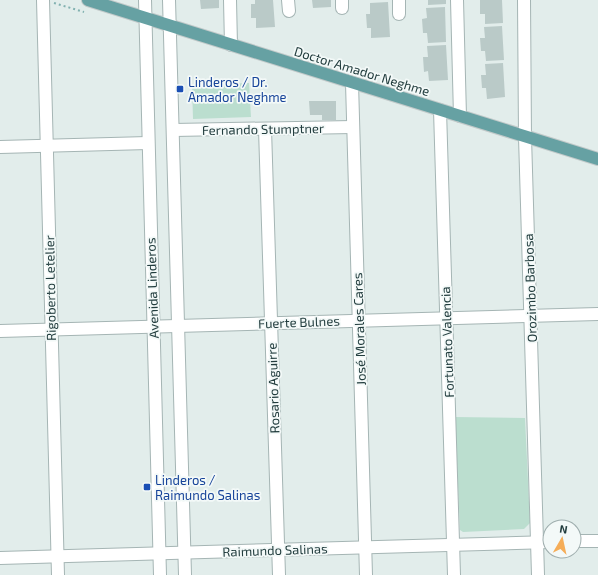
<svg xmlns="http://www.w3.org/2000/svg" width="598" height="575" viewBox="0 0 598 575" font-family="'Exo 2',sans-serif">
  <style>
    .green { fill: #bbdecf }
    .building { fill: #bacac8 }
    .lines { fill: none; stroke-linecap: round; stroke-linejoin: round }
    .minor-casing { stroke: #a5b5b4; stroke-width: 14 }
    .major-casing { stroke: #c1c9c9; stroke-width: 14 }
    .path { stroke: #82b1b0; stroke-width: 2; stroke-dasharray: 2 3; stroke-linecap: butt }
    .minor { stroke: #fff; stroke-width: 12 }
    .major { stroke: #66a1a3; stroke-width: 12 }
    .transit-dot { fill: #1a4fb4; stroke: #f3f9f8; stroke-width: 1.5 }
    .labels { text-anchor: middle; stroke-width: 3.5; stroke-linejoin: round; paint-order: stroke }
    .street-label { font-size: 13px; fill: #223d3e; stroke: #f3f9f8 }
    .transit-label { font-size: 13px; fill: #164399; stroke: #f3f9f8; text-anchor: start }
  </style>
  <rect width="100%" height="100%" fill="#e2edeb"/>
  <g class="green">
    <path d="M249,83l2,34 -58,2 -1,-34z"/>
    <path d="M455,417l70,1 5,105 -6,6 -61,3 -3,-2z"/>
  </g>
  <g class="building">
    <path d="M200,0h19v8l-18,1z"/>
    <path d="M255,0h18l2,27 -19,1v-10h-5v-14h4z"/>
    <path d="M312,0h19v7l-18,1z"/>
    <path d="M428,0h18v4l-18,1z"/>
    <path d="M480,0h22l1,23 -18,1v-10h-5z"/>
    <path d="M388,2l2,35 -19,1v-10h-4l-1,-14h4v-11z"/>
    <path d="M445,7l1,35 -18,1 -1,-10h-4l-1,-14 5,-1 -1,-10z"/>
    <path d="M502,26l2,34 -18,1 -1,-10h-4l-1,-13h5l-1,-11z"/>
    <path d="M446,45l2,35 -19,1 -1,-10 -4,1 -1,-15h5l-1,-11z"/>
    <path d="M503,63l2,34 -18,2 -1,-11h-4l-1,-13h5l-1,-11z"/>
    <path d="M309,101h27v19h-14v-5h-12z"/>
  </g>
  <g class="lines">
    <g class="minor-casing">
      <g id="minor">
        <path d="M43,0l15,575"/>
        <path d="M145,0l15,575"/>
        <path d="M169,0l16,575"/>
        <path d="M230,0l1,45"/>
        <path d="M288,0l1,11"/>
        <path d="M342,0v8"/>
        <path d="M399,0v14"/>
        <path d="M457,0l3,116"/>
        <path d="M524,0l1,137 13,438"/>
        <path d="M352,83l14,492"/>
        <path d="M440,110l14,465"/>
        <path d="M265,129l14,446"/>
        <path d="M173,130l180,-3"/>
        <path d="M0,147l148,-4"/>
        <path d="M0,331l598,-17"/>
        <path d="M574,541h24"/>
        <path d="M0,558l550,-16"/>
      </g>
    </g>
    <g class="major-casing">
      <path id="major" d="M88,0l510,159"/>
    </g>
    <path class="path" d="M54,3l30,9"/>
    <use href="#minor" class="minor"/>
    <use href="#major" class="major"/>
  </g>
  <g class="transit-dot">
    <rect x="176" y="85" width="8" height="8" rx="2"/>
    <rect x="143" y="483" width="8" height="8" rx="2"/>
  </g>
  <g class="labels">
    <g class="street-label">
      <text transform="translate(362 71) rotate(17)" y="5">Doctor Amador Neghme</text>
      <text transform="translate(263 129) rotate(-1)" y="5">Fernando Stumptner</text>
      <text transform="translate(50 288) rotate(-91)" y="5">Rigoberto Letelier</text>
      <text transform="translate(152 288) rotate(-92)" y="5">Avenida Linderos</text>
      <text transform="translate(530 288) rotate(-92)" y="5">Orozimbo Barbosa</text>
      <text transform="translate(299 322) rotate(-2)" y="5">Fuerte Bulnes</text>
      <text transform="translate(359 329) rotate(-92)" y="5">José Morales Cares</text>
      <text transform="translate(447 342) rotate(-92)" y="5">Fortunato Valencia</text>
      <text transform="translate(273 388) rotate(-92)" y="5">Rosario Aguirre</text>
      <text transform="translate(275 550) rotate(-2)" y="5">Raimundo Salinas</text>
    </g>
    <g class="transit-label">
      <text x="188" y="87">Linderos / Dr.<tspan x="188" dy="15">Amador Neghme</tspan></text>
      <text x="155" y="485">Linderos /<tspan x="155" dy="15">Raimundo Salinas</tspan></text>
    </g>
  </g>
  <g transform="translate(562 539) rotate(9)"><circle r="19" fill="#f3f9f8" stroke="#9faeae"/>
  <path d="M0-3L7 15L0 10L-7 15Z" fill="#f5ad58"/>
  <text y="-6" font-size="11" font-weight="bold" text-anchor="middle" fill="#223d3e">N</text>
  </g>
</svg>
